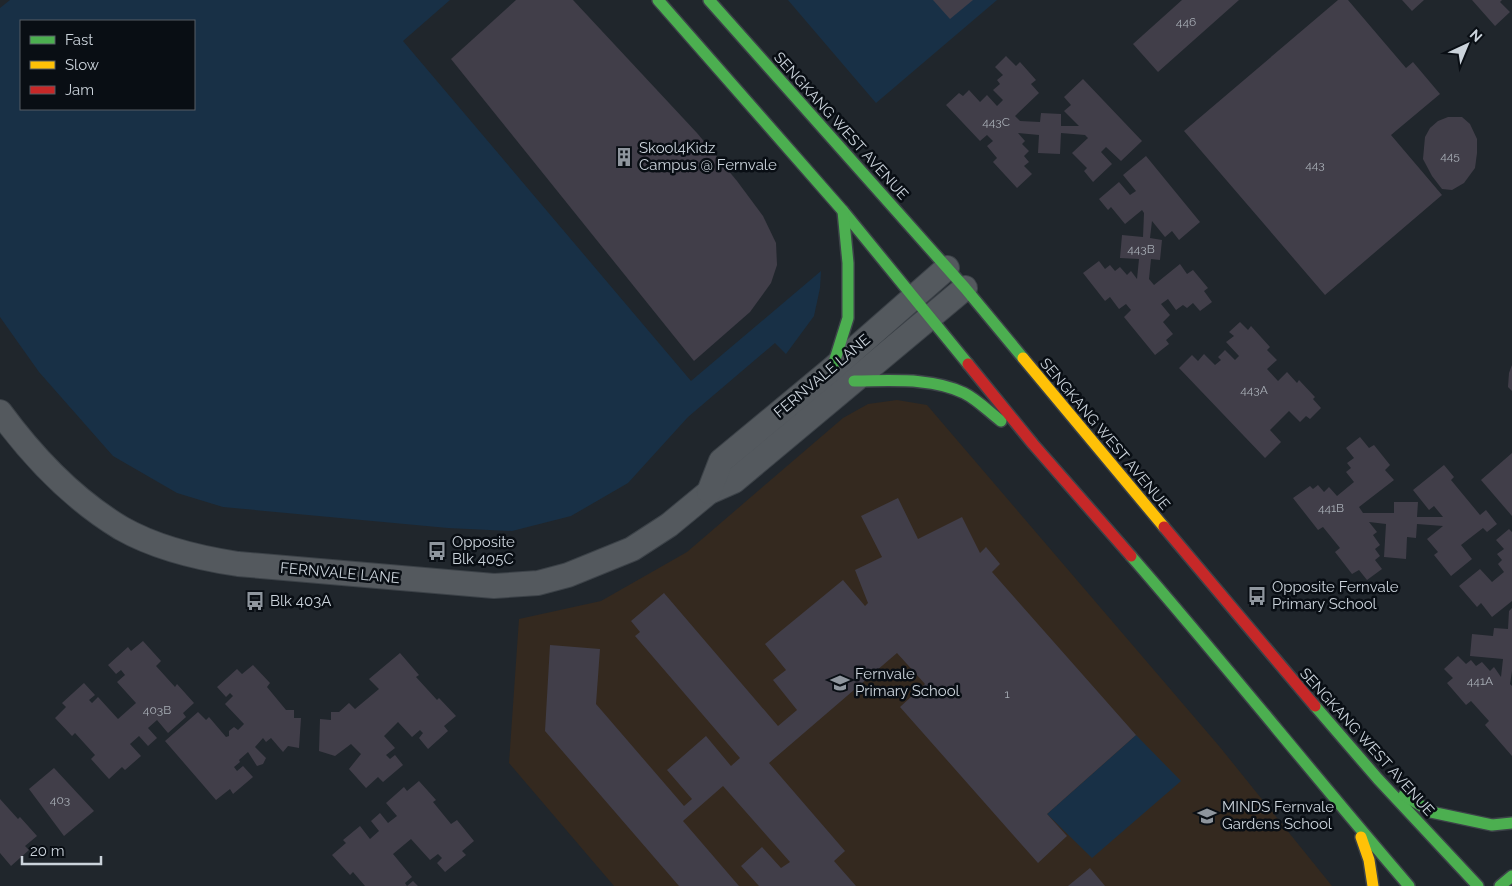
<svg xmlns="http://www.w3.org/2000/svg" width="1512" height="886" viewBox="0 0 1512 886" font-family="Raleway,sans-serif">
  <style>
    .education { fill: #34291f }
    .green { fill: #183046; fill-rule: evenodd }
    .building { fill: #413e49 }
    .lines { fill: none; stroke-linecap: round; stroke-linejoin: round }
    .street-casing { stroke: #3c4248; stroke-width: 26 }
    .fast-casing { stroke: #3c4248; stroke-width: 14 }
    .slow-casing { stroke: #3c4248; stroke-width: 14 }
    .jam-casing { stroke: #3c4248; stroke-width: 14 }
    .street { stroke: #54595e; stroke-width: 24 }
    .fast { stroke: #4caf50; stroke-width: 11 }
    .slow { stroke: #ffc107; stroke-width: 11 }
    .jam { stroke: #c62828; stroke-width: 11 }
    .labels { text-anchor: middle; stroke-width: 5; stroke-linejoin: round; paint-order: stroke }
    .number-label { font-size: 12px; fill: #a8aeb6 }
    .street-label { font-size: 15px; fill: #cbd3db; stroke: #090e14 }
    .poi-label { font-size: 15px; fill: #cbd3db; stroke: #090e14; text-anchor: start }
  </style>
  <rect width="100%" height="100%" fill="#20262c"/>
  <path class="education" d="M897,400l30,5 292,341 113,140h-718l-105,-123 10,-144 82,-18 86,-49 156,-134 25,-14z"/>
  <g class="green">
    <path d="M10,0h440l-47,41 288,340 130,-110 -1,17 -6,28 -28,38 -11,-11 -87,74 -60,66 -57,33 -59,15 -64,-3 -225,-21 -46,-14 -64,-37 -74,-84 -39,-55v-309zM21,21h173v88h-173z"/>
    <path d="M788,0h209l-121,103z"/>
    <path d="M1136,735l45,46 -89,77 -45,-44z"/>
  </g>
  <g class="building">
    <path d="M516,0h57l124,133 40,48 26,35 13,27 1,22 -6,18 -21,29 -56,49 -243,-302z"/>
    <path d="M933,0h40l-23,19z"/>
    <path d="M1182,0h57l-81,72 -25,-28z"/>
    <path d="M1338,0h10l58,68 7,-6 27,32 -49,41 51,60 -117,100 -141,-164z"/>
    <path d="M1402,0h22l-12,11z"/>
    <path d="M1472,0h30l-2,2 10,10 -15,14z"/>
    <path d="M1006,56l10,10 4,-4 16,18 -5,4 8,9 -24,23 5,5 20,1 1,-9 20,1v12h18l-15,-15 7,-6 -7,-8 19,-18 59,62 -21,20 -15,-14 -5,5 11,12 -19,18 -9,-11 3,-3 -15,-15 16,-15 -3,-3 -24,-2 -1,21 -22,-1 1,-18 -21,-2 7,8 -3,3 7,7 -5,5 5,6 -5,4 8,8 -15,14 -24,-26 4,-4 -10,-12 6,-5 -6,-6 -7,6 -34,-36 13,-12 4,3 6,-6 11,12 7,-7 10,11 6,-6 -10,-10 7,-6 -3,-4 6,-5 -8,-8z"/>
    <path d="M1448,117h14l8,7 7,15v14l-2,15 -11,15 -12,7 -10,-1 -10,-13 -9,-17 2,-22 5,-9 8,-7z"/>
    <path d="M1146,156l54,66 -21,18 -7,-9 -7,6 -13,-16 -2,17 12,2 -2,20 -9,-1 -2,20 5,6 26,-21 7,10 6,-4 15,18 -4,3 8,11 -12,9 -7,-8 -6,5 -4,-3 -7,5 -8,-11 -7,5 9,11 -7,7 10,12 -7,6 3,4 -14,11 -31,-38 7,-7 -5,-6 -7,5 -9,-12 -5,4 -22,-28 16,-12 6,8 5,-4 5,6 5,-4 7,8 4,-4 6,8 2,-20 -19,-1 2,-23 21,2 1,-24 -2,-3 -17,14 -14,-17 -3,3 -9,-11 20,-17 11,13 6,-4 -13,-16z"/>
    <path d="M1240,322l8,8 3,-4 19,21 -3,3 10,10 -10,9 11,12 9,-9 10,11 2,-3 16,17 -2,2 8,9 -11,11 -4,-3 -6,6 -11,-11 -19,19 11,12 -16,16 -86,-90 13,-13 6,6 6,-7 11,11 6,-5 -3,-3 7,-7 10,10 4,-4 -13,-14 8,-6 -5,-4z"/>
    <path d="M1512,365v26l-4,-4 1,-14z"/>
    <path d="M1360,437l9,11 5,-3 16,20 -5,5 9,10 -35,27 4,6h31v-11h24l-1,15h26l-9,-11 -5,4 -16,-20 31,-25 10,12 -3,3 29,35 6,-5 11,14 -10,8 -4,-4 -22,17 11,14 -21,17 -17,-21 4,-3 -11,-13 16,-13 -26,-2 -1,14 -9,-1 -1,22 -22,-2 2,-33 -17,-2 8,10 -4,3 7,10 -5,4 5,7 -5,4 7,9 -15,11 -8,-10 -7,4 -17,-22 5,-4 -17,-21 -5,3 -25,-32 17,-12 3,3 5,-4 6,7 5,-5 8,9 17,-14 -8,-10 5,-4 -4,-5 7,-5 -8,-10z"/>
    <path d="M1512,453v63l-31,-36z"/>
    <path d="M898,498l20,41 44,-22 18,36 6,-6 14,17 -8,8 144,163 -89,79 20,22 -29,27 -138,-156 25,-23 -28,-31 -128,110 76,88 -11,10 22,25h-97l-18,-20 21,-19 19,21 9,-6 -67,-76 -40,35 56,65h-60l-134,-155 5,-86 50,4 -4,55 88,102 8,-7 -25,-29 39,-34 25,30 9,-8 -105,-122 5,-4 -9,-11 33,-28 114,133 19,-16 -24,-30 13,-10 -21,-26 78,-64 22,26 3,-3 -13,-33 27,-13 -21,-41z"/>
    <path d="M1509,529l3,3v69l-20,16 -11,-14 -4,4 -18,-21 21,-17 12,13 12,-10 -6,-8 4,-4 -5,-6 7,-5 -8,-9z"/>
    <path d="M1512,608v63l-2,13 2,2v70l-27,-31 4,-4 -18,-20 -5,4 -19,-22 6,-5 -9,-9 14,-13 8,8 5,-4 5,6 6,-4 8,9 4,-4 7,10 2,-18 -33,-3 2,-22 21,2 1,-8 14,1 1,-18z"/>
    <path d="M143,641l18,20 -5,5 19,21 2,-3 17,19 -11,10 3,4 -18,16 -11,-13 -9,8 9,10 -9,8 -9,-10 -9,8 11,12 -16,14 -3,-3 -13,12 -18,-20 4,-4 -20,-22 -3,3 -17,-18 11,-11 -4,-4 22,-20 11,12 -6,5 3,3 6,-6 20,22 18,-16 -19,-21 8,-7 -4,-5 -5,4 -8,-9 20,-18 3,4z"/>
    <path d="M400,653l19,22 -3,2 21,23 2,-2 17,18 -12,10 4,5 -20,18 -9,-11 4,-5 -3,-3 -8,7 -14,-15 -14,14 11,12 -9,7 4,4 5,-4 8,10 -20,17 -5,-5 -12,11 -17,-19 12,-15 -10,-10 -16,12 -16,-5 1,-32 11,1v-8h8l10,-9 6,6 24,-20 -10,-10z"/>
    <path d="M253,665l17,18 -3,4 19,23h8v8h7l-2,30 -11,-2 -5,6 -12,-14 -5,4 -3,-4 -8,9 11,11 -3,6 -6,2 -9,-14 -9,8 1,2 -6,5 3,4 6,-5 10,11 -20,17 -3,-5 -14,11 -51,-59 33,-29 8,8 3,-3 17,20 3,-1v-5l5,-4 4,3 6,-6 -19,-20 8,-8 -3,-3 -4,4 -9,-10 20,-18 5,5z"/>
    <path d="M54,768l40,43 -30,25 -35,-47z"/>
    <path d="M419,781l17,19 -3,2 18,22 6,-4 17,21 -12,10 4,4 -21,17 -8,-9 5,-5 -4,-4 -8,6 -19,-21 -18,15 19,23 -7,6 2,3 6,-5 5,5h-53l-12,-14 -3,3 -18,-20 14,-12 -3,-3 17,-14 10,13 9,-8 -8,-10 9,-8 8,10 9,-7 -11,-13 18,-16 3,4z"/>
    <path d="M0,799l18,20 2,-2 17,19 -12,10 4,4 -18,16 -11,-13z"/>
    <path d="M1090,868l15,18h-37z"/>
  </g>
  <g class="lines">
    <g class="street-casing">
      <g id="street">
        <path d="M0,412c33,45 73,87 121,116 35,20 77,30 117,36l256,22 44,-3 30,-8 64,-26 37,-24 40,-33 25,-11 231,-193"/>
        <path d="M709,492l12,-31 111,-92 115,-101"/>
      </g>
    </g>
    <g class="fast-casing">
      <g id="fast">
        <path d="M658,0l185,211 125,153"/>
        <path d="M709,0l256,288 58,70"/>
        <path d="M832,369l16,-51v-55l-5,-52"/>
        <path d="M854,381c36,0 77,-4 110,12 14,7 25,19 37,28"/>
        <path d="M1131,556c95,109 184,221 278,330"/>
        <path d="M1315,706l63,73 100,107"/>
        <path d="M1404,795l27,17 61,13 20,-2"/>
        <path d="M1500,886l12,-10"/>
      </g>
    </g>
    <g class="slow-casing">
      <g id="slow">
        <path d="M1023,358l141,169"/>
        <path d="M1361,837l8,23 4,26"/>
      </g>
    </g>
    <g class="jam-casing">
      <g id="jam">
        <path d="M968,364l65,80 98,112"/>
        <path d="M1164,527l151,179"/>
      </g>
    </g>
    <use href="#street" class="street"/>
    <use href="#fast" class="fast"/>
    <use href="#slow" class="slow"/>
    <use href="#jam" class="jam"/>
  </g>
  <defs>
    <g id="building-bare" transform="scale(1.5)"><path d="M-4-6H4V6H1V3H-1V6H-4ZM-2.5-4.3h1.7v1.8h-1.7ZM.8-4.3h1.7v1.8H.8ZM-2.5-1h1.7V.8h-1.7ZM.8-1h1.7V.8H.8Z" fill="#8f969e" stroke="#090e14" stroke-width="2.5" paint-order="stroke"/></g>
    <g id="bus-bare" transform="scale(1.5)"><path d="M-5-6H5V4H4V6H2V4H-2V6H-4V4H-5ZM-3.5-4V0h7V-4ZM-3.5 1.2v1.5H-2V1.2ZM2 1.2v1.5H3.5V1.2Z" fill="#8f969e" stroke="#090e14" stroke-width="2.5" paint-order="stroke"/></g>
    <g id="school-bare" transform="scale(1.5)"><path d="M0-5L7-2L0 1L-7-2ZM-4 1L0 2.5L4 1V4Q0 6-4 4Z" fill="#8f969e" stroke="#090e14" stroke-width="2.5" paint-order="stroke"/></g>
  </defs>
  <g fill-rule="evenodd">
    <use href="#building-bare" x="624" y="157"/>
    <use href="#bus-bare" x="437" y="551"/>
    <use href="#bus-bare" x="1257" y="596"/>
    <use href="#bus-bare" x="255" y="601"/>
    <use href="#school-bare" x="840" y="683"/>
    <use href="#school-bare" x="1207" y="816"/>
  </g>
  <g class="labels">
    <g class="number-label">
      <text x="1186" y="26">446</text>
      <text x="996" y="126">443C</text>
      <text x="1450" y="160">445</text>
      <text x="1315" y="169">443</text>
      <text x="1141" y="253">443B</text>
      <text x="1254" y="394">443A</text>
      <text x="1331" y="512">441B</text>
      <text x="1480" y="685">441A</text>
      <text x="1007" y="698">1</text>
      <text x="157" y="714">403B</text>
      <text x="60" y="804">403</text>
    </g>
    <g class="street-label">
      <text transform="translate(841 126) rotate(48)" y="5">SENGKANG WEST AVENUE</text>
      <text transform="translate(822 376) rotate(-40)" y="5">FERNVALE LANE</text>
      <text transform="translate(1105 434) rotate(50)" y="5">SENGKANG WEST AVENUE</text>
      <text transform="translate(340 573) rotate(5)" y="5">FERNVALE LANE</text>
      <text transform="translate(1367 742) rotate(48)" y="5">SENGKANG WEST AVENUE</text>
    </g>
    <g class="poi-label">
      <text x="639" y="153">Skool4Kidz<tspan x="639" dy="17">Campus @ Fernvale</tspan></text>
      <text x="452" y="547">Opposite<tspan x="452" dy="17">Blk 405C</tspan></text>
      <text x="1272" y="592">Opposite Fernvale<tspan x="1272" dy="17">Primary School</tspan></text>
      <text x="270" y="606">Blk 403A</text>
      <text x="855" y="679">Fernvale<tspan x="855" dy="17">Primary School</tspan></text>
      <text x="1222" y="812">MINDS Fernvale<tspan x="1222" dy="17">Gardens School</tspan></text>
    </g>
  </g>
  <rect x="20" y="20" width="175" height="90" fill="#090e14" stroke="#575d64"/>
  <rect x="30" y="36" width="25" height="8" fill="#4caf50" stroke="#575d64"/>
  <text x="65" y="45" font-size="15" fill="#cbd3db">Fast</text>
  <rect x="30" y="61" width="25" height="8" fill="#ffc107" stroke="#575d64"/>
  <text x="65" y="70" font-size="15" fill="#cbd3db">Slow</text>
  <rect x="30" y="86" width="25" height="8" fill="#c62828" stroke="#575d64"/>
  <text x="65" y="95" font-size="15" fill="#cbd3db">Jam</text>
  <g transform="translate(1467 45) rotate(44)" stroke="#090e14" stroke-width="4" paint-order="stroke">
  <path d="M0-4L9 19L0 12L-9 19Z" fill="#cbd3db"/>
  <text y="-8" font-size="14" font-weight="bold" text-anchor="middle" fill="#cbd3db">N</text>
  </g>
  <path d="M22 856v8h79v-8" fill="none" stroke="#cbd3db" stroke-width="2.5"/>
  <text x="30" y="856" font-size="15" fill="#cbd3db" stroke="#090e14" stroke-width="4" paint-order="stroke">20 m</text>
</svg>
